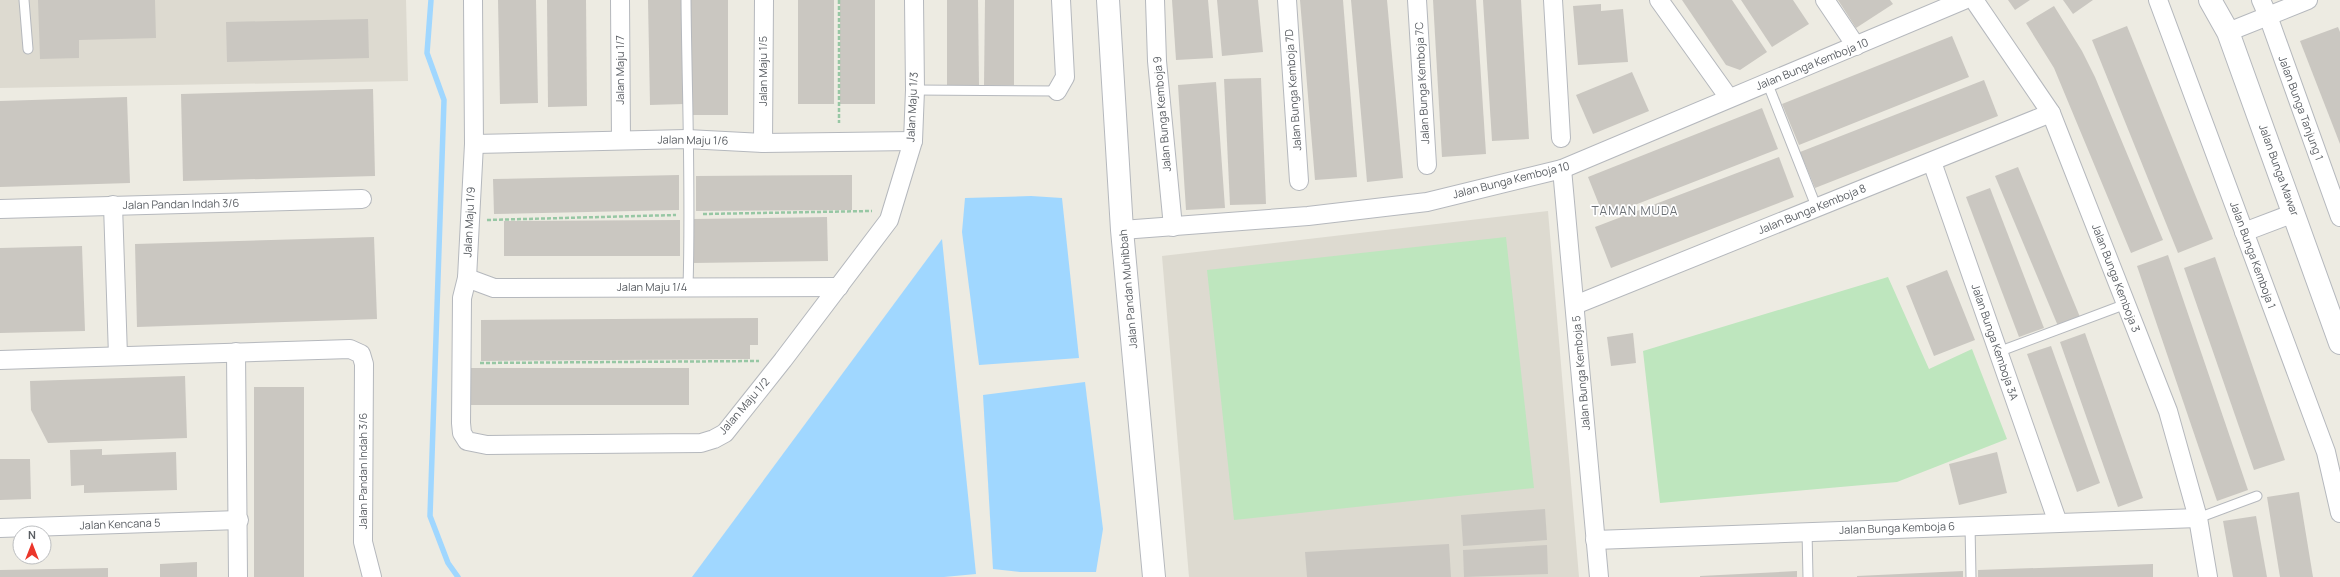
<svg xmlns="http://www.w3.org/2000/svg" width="2340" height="577" viewBox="0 0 2340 577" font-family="Manrope,sans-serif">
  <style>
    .education { fill: #dddad0 }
    .green { fill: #bee6be }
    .water { fill: #a0d7ff }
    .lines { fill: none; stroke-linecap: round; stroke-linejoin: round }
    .stream { stroke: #a0d7ff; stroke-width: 5.5 }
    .building { fill: #cac7c1 }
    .service-casing { stroke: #b5b8bd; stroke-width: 11 }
    .minor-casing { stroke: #b5b8bd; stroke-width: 20 }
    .tertiary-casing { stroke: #b5b8bd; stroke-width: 24 }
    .path { stroke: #97c7a4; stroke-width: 2.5; stroke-dasharray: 4 2; stroke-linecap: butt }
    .service { stroke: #fff; stroke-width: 9 }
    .minor { stroke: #fff; stroke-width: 18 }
    .tertiary { stroke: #fff; stroke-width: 22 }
    .labels { text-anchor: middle; stroke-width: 3.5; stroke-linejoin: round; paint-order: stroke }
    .street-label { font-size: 11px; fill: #5a5e63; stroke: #fff }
    .neighbourhood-label { font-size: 12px; letter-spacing: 1px; fill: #6b7075; stroke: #fff }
  </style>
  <rect width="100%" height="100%" fill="#edebe2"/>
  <g class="education">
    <path d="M0,0h406l2,81 -408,7z"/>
    <path d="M1548,211l31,366h-390l-27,-321z"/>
  </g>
  <g class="green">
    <path d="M1506,237l28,251 -300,32 -27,-250z"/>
    <path d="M1888,277l41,92 43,-20 35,90 -110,43 -237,21 -17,-152z"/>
  </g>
  <g class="water">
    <path d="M1031,196l31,2 17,160 -100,7 -17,-133 3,-34z"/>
    <path d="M942,239l34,335 -32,3h-252z"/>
    <path d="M1085,382l18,147 -7,43h-76l-27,-3 -10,-174z"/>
  </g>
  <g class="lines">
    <path class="stream" d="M431,0l-4,53 17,47 -14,416 18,47 10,14"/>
  </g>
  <g class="building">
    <path d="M38,0h117l1,38 -77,2v18l-39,1z"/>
    <path d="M498,0h38l2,103 -38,1z"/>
    <path d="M547,0h39l1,106 -39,1z"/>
    <path d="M648,0h35l1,104 -34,1z"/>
    <rect x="691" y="0" width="37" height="115"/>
    <rect x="798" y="0" width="36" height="104"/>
    <rect x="840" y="0" width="35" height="104"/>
    <path d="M947,0h31l1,85h-32z"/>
    <path d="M985,0h29v85h-30z"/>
    <path d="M1172,0h36l5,58 -37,2z"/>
    <path d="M1217,0h41l5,52 -41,4z"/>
    <path d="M1300,0h43l14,177 -42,3z"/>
    <path d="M1351,0h36l16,178 -36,4z"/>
    <path d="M1433,0h43l10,154 -44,3z"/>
    <path d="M1483,0h38l8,139 -37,2z"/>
    <path d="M1682,0h50l35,52 -27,18 -14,-5z"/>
    <path d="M1741,0h52l16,24 -37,23z"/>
    <path d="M1838,0h52l3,4 -37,24z"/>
    <path d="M2008,0h22l-15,10z"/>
    <path d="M2063,0h30l-20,14z"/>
    <path d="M1601,4v7l22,-2 5,53 -50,3 -5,-59z"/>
    <path d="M2054,6l28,45 13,26 68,163 -32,13 -77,-185 -28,-45z"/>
    <path d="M368,19l1,39 -142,4 -1,-40z"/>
    <path d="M2127,26l86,213 -35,14 -86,-213z"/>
    <path d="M2338,27l2,5v112l-40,-103z"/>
    <path d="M1952,36l17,41 -170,68 -17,-41z"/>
    <path d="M1632,72l17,39 -56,23 -17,-39z"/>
    <path d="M1261,78l5,126 -36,1 -6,-126z"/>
    <path d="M1984,80l14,36 -183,72 -15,-36z"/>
    <path d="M1216,82l9,126 -39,2 -8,-125z"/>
    <path d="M373,89l2,87 -192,5 -2,-87z"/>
    <path d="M127,97l3,86 -130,4v-86z"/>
    <path d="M1762,108l16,41 -174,68 -16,-40z"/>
    <path d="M1779,157l15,40 -183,71 -16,-41z"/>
    <path d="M2018,167l62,150 -22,9 -63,-150z"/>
    <path d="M679,175v35l-185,4 -1,-35z"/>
    <path d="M852,175v35l-156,1v-35z"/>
    <path d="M1990,188l54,140 -25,9 -53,-140z"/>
    <path d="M827,217l1,44 -135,2v-44z"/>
    <path d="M680,220v36h-176v-35z"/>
    <path d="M374,237l3,82 -240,8 -2,-83z"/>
    <path d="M82,246l3,85 -85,2v-85z"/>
    <path d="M2168,255l80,235 -31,11 -80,-235z"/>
    <path d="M2215,257l70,203 -31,10 -70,-202z"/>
    <path d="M1947,270l28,70 -41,16 -28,-70z"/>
    <path d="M758,318v27h-8v14l-269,2v-41z"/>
    <path d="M1633,333l3,30 -25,3 -4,-29z"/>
    <path d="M2085,333l58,165 -25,9 -58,-165z"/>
    <path d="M2051,346l49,137 -23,9 -50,-138z"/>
    <rect x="464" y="368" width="225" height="37"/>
    <path d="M185,376l2,62 -139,5 -17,-33 -1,-29z"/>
    <rect x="254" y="387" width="50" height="190"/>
    <path d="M102,449v6l74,-3 1,38 -93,3v-8l-13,1 -1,-36z"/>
    <path d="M1997,452l10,41 -48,12 -10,-41z"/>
    <path d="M0,459h30l1,40 -31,1z"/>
    <path d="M2299,492l14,85h-33l-13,-80z"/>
    <path d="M1545,509l2,31 -84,6 -2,-31z"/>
    <path d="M2256,516l11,61h-34l-10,-56z"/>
    <path d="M1449,544l2,33h-144l-2,-25z"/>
    <path d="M1547,545l1,29 -84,3 -1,-27z"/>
    <path d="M197,562v15h-37v-13z"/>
    <path d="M2153,564v13h-175v-7z"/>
    <path d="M108,568v9h-108v-7z"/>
    <path d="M1797,571v6h-97v-1z"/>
    <path d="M1963,571v6h-106v-1z"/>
  </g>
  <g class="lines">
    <g class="service-casing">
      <g id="service">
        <path d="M24,0l4,49"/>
        <path d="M686,0c1,96 5,191 2,287"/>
        <path d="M1767,82l49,124"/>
        <path d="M915,90l142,1"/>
        <path d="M1998,352l128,-48"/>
        <path d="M2198,518l59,-22"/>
        <path d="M1970,525l1,52"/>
        <path d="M1807,531l1,46"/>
      </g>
    </g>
    <g class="minor-casing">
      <g id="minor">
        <path d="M473,0l1,144 -7,134 -5,20 -1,125 1,10 5,8 20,4 214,-2 13,-4 11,-6 58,-73 106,-140 24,-79 2,-51 -1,-90"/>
        <path d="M620,0l1,140"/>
        <path d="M1155,0l2,61 16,166"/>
        <path d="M1287,0l12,181"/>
        <path d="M1417,0l10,165"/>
        <path d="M1553,0l8,138"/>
        <path d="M1659,0l70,98"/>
        <path d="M1825,0l31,46"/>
        <path d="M1974,0l77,113 117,298 30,107 10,59"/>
        <path d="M2158,0l168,452 14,61"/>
        <path d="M2261,0l7,16 72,201"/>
        <path d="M2228,32l80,-32"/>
        <path d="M1057,91l8,-14 -4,-77"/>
        <path d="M763,143l1,-143"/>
        <path d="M474,144l213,-5 76,4 150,-2"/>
        <path d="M1932,162l126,361"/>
        <path d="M1562,169l37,408"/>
        <path d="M113,205l5,151"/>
        <path d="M0,209l362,-10"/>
        <path d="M1122,230l186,-14 119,-14 135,-33 402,-169"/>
        <path d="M2244,232l50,-19"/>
        <path d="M467,278l27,10 345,-1"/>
        <path d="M1575,305l476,-192"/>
        <path d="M236,352l2,225"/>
        <path d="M0,360l350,-11 11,5 3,10 -1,178 9,35"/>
        <path d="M0,528l239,-8"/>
        <path d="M1595,540l603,-22"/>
      </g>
    </g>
    <g class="tertiary-casing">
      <g id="tertiary">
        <path d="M1108,0l14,230 32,347"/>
        <path d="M2210,0l18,32 112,311"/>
      </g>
    </g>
    <g class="path">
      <path d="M839,0v123"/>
      <path d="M703,214l169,-3"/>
      <path d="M487,220l189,-5"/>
      <path d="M480,363l279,-2"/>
    </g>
    <use href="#service" class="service"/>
    <use href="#minor" class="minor"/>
    <use href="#tertiary" class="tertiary"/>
  </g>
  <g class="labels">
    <g class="street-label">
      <text transform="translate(1812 64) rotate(-22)" y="4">Jalan Bunga Kemboja 10</text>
      <text transform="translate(620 70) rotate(-90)" y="4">Jalan Maju 1/7</text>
      <text transform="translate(763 71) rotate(-90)" y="4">Jalan Maju 1/5</text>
      <text transform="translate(1422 83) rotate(-93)" y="4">Jalan Bunga Kemboja 7C</text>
      <text transform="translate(1293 90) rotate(-94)" y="4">Jalan Bunga Kemboja 7D</text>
      <text transform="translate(912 107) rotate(-87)" y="4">Jalan Maju 1/3</text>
      <text transform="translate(2301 108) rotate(70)" y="4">Jalan Bunga Tanjung 1</text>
      <text transform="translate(1162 114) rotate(-95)" y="4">Jalan Bunga Kemboja 9</text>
      <text transform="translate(693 140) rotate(1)" y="4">Jalan Maju 1/6</text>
      <text transform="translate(2279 170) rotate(70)" y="4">Jalan Bunga Mawar</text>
      <text transform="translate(1511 180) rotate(-14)" y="4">Jalan Bunga Kemboja 10</text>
      <text transform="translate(181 204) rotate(-1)" y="4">Jalan Pandan Indah 3/6</text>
      <text transform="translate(1812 209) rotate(-22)" y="4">Jalan Bunga Kemboja 8</text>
      <text transform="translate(469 222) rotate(-87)" y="4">Jalan Maju 1/9</text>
      <text transform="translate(2253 255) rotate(70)" y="4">Jalan Bunga Kemboja 1</text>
      <text transform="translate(2116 278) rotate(69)" y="4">Jalan Bunga Kemboja 3</text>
      <text x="652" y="291">Jalan Maju 1/4</text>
      <text transform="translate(1128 289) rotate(-95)" y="4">Jalan Pandan Muhibbah</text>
      <text transform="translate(1995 342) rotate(71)" y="4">Jalan Bunga Kemboja 3A</text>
      <text transform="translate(1581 373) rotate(-95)" y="4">Jalan Bunga Kemboja 5</text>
      <text transform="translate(744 406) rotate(-49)" y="4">Jalan Maju 1/2</text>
      <text transform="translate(363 471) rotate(-90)" y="4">Jalan Pandan Indah 3/6</text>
      <text transform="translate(120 524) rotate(-2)" y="4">Jalan Kencana 5</text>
      <text transform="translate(1897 528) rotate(-2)" y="4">Jalan Bunga Kemboja 6</text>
    </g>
    <g class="neighbourhood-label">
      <text x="1635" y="215">TAMAN MUDA</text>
    </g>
  </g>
  <g transform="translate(32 545)"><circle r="19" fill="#ffffff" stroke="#bdbfc1"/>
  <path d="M0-3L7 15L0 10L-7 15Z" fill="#eb362a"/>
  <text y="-6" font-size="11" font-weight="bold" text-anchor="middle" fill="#5a5e63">N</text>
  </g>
</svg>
